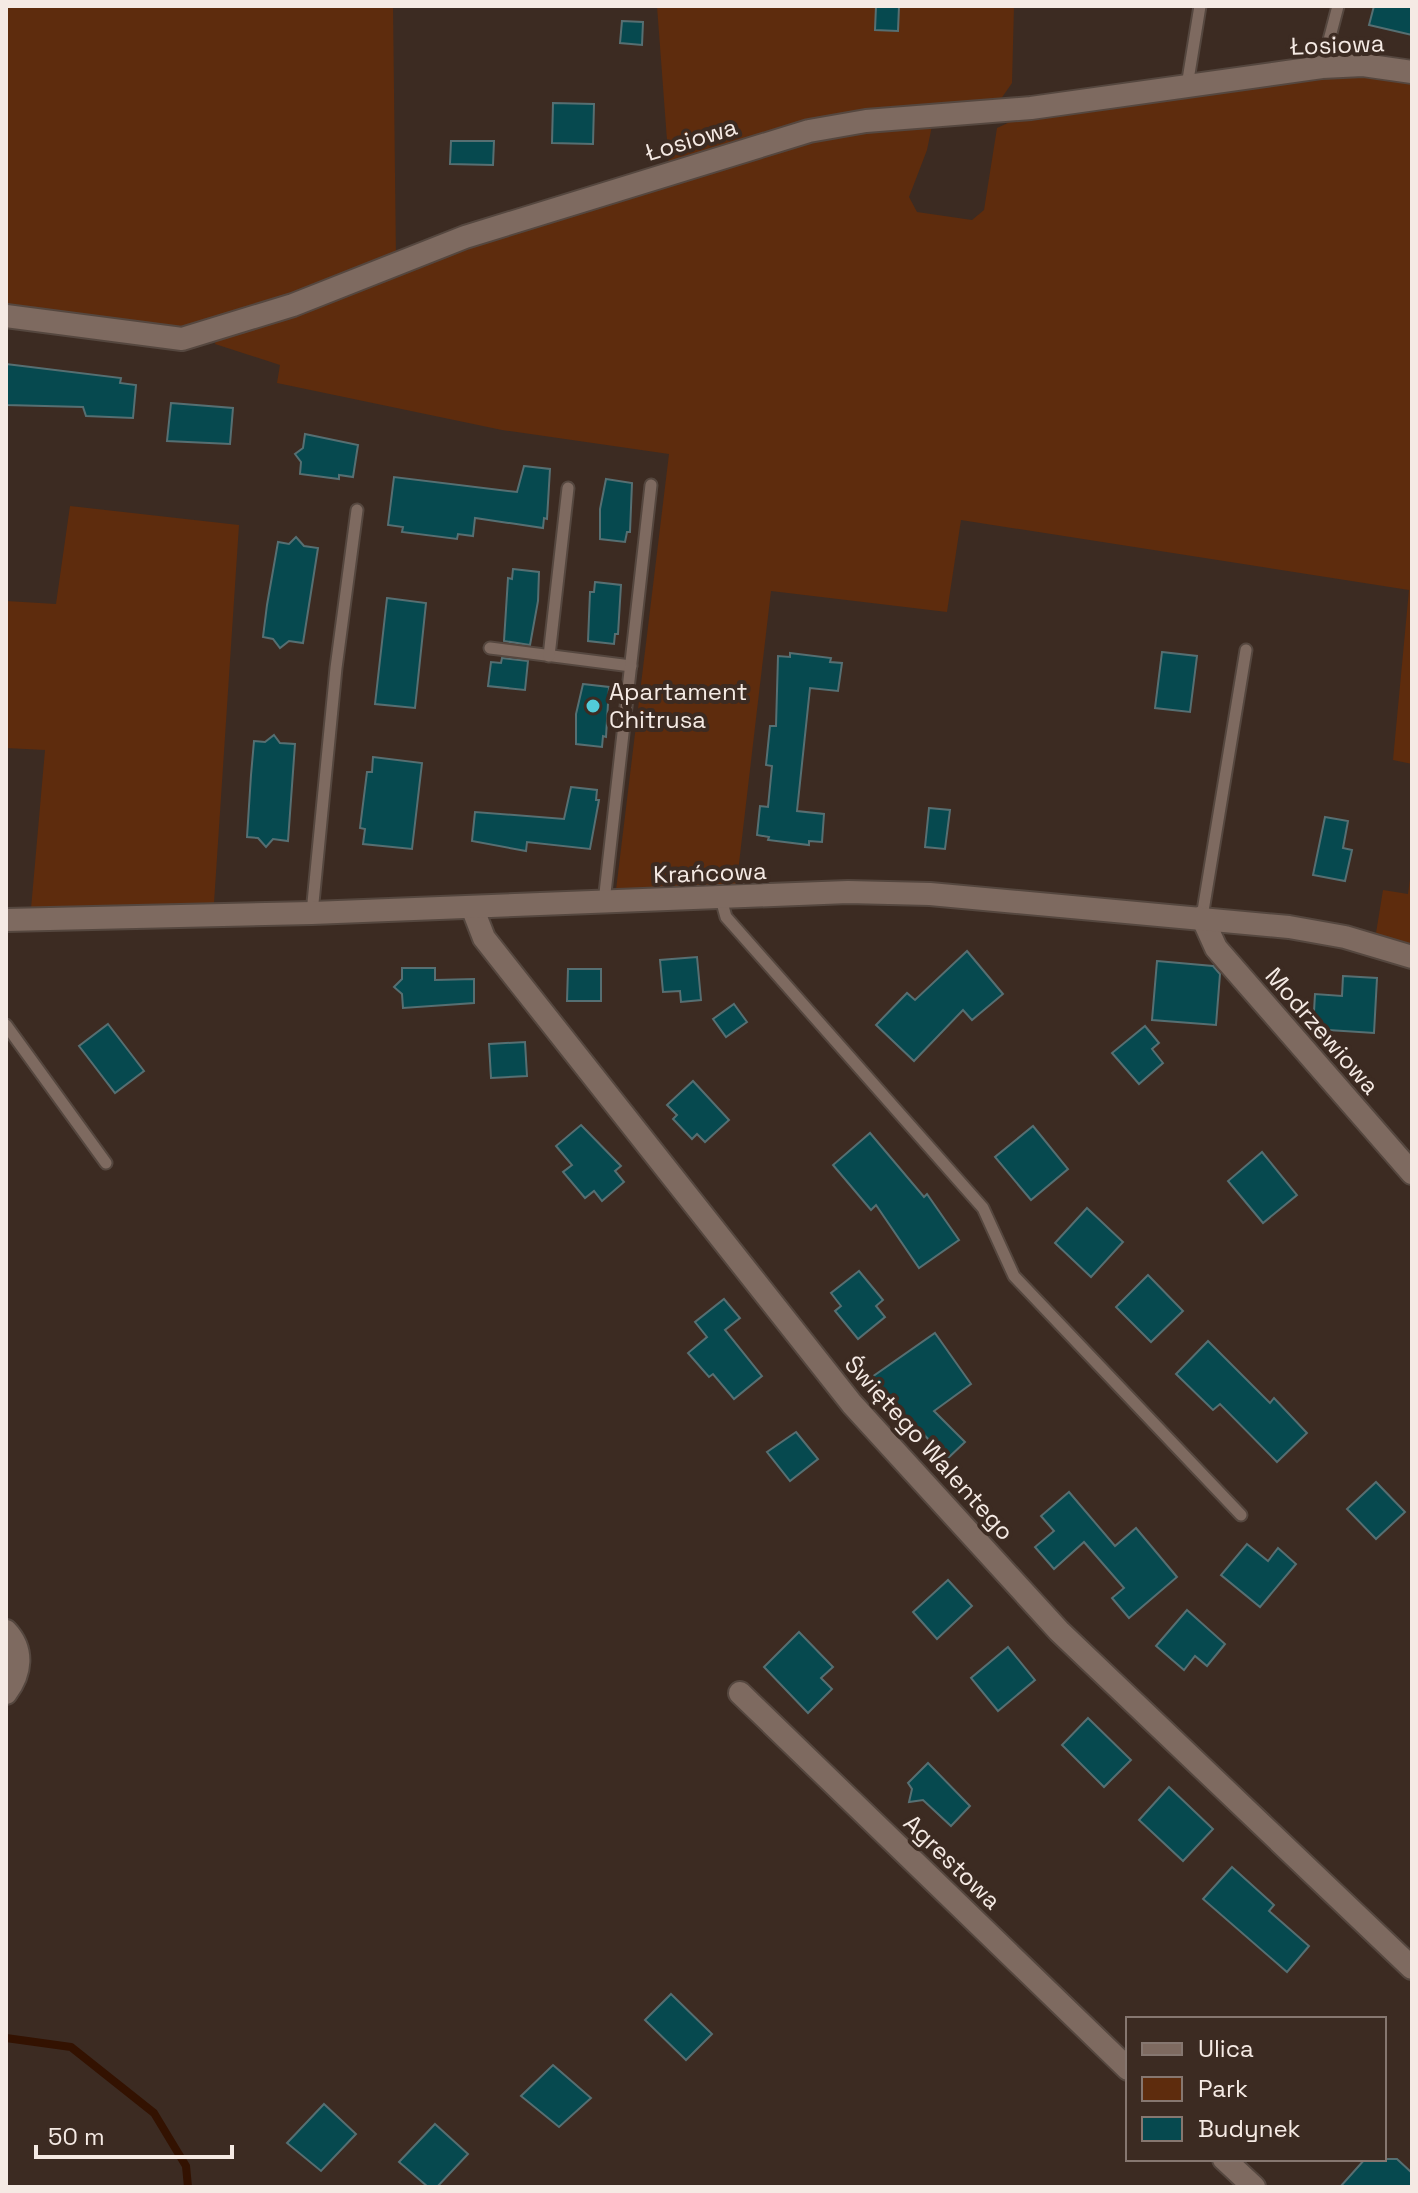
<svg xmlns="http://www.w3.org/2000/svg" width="1418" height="2193" viewBox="0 0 1418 2193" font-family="'Space Grotesk',sans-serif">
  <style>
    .green { fill: #5e2c0d }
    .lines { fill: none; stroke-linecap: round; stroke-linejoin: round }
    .stream { stroke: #331201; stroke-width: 8 }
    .building { fill: #06494f; stroke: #566f72; stroke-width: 2 }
    .lane-casing { stroke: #55473f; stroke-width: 15 }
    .street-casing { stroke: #55473f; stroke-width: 26 }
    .lane { stroke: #7e6a60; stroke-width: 11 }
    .street { stroke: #7e6a60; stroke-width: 22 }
    .poi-dot { fill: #52cbd8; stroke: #3c2b22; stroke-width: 3 }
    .labels { text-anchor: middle; stroke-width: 8; stroke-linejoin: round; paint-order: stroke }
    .street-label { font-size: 24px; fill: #f5eae4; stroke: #3c2b22 }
    .poi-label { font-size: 24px; fill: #f5eae4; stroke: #3c2b22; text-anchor: start }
  </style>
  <rect width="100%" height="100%" fill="#3c2b22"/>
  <g class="green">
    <path d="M6,6h387l3,253 -210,69 -33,1 -147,-21z"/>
    <path d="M657,6h357l-2,77 -16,23 -327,61z"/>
    <path d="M1361,75l51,5v684l-19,-4 16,-170 -448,-70 -14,92 -176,-21 -35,298 -120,1 53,-436 -167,-24 -225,-47 3,-18 -65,-21 2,-8 250,-91 341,-108 125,-16 -6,29 -18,47 8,15 55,8 12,-10 13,-82 32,-15z"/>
    <path d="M70,506l169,19 -25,378 -183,6 14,-159 -39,-2v-147l50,3z"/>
    <path d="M1412,864v81l-36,-12 7,-43 25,4z"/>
  </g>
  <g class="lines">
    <path class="stream" d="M6,2038l65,9 83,66 32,53 2,21"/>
  </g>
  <g class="building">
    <path d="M876,6h23l-1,25 -23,-1z"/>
    <path d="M1374,6h38v29l-43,-10z"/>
    <path d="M622,21l21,1 -1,23 -22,-2z"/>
    <path d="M553,103l41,1 -1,40 -41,-1z"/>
    <path d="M451,141h43l-1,24 -43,-1z"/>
    <path d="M6,364l115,14 -1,5 16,2 -3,33 -47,-2 -3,-9 -77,-2z"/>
    <path d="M171,403l62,5 -3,36 -63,-3z"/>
    <path d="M305,434l53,11 -5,32 -14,-2v4l-39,-5 1,-12 -6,-8 8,-6z"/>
    <path d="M524,466l26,3 -3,50 -3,-1 -1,10 -68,-10 -2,18 -15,-2 -1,5 -55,-7 1,-5 -15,-2 6,-48 123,15z"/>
    <path d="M606,479l26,4 -2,49h-3l-2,10 -25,-3v-30z"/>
    <path d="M296,537l8,9 14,2 -15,95 -14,-2 -9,7 -7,-9 -10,-2 4,-32 11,-63 11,2z"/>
    <path d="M513,569l26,3 -1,29 -8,44 -26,-4 4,-63 4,1z"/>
    <path d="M595,582l26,3 -3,49h-3l-1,10 -26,-3 2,-49h4z"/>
    <path d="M387,598l39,5 -11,105 -40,-4z"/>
    <path d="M1162,652l35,4 -7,56 -35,-4z"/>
    <path d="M790,653l41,5 -1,4 12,1 -4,28 -28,-3 -13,123 27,3 -2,28 -13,-1v4l-41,-5 1,-3 -12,-2 3,-29 8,1 4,-41 -6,-1 4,-39h6l2,-70 12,1z"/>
    <path d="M502,658l26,3 -3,29 -37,-4 3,-24 10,1z"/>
    <path d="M583,684l26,3 -3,50 -3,-1 -1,11 -26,-3v-30z"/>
    <path d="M274,735l6,8 15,1 -7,97 -15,-2 -7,8 -8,-9 -11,-1 4,-62 3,-34 11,1z"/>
    <path d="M373,757l49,6 -10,86 -49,-5 2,-15 -5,-1 7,-56h5z"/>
    <path d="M571,787l26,3 -1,10h3l-9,49 -63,-7 -1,9 -54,-10 3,-29 89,7z"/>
    <path d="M929,808l21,2 -5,39 -20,-2z"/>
    <path d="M1325,817l23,4 -5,27 9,2 -7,31 -32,-6z"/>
    <path d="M967,951l36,43 -31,26 -9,-10 -49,51 -38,-36 31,-32 8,7z"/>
    <path d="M697,957l4,43 -20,2 -1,-11 -17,1 -3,-32z"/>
    <path d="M1157,961l56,5 7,8 -4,51 -64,-5z"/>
    <path d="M402,968h33v12l39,-1v24l-71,5 -1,-14 -8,-7 8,-8z"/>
    <path d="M568,969h33v32h-34z"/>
    <path d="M1343,976l34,2 -3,55 -61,-4 2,-35 27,2z"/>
    <path d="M734,1004l13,18 -21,15 -13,-18z"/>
    <path d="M108,1024l36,47 -29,22 -36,-47z"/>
    <path d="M1145,1026l14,17 -7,6 11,14 -24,21 -27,-31z"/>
    <path d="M525,1042l2,34 -36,2 -2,-34z"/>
    <path d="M693,1081l36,39 -24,22 -8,-8 -5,5 -19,-20 4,-4 -10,-10z"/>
    <path d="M581,1125l40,41 -6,5 9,11 -22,19 -8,-10 -9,7 -22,-26 9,-7 -16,-19z"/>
    <path d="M1033,1126l35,43 -37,31 -36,-43z"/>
    <path d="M870,1133l54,64 3,-3 32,46 -40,28 -43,-63 -5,5 -38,-45z"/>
    <path d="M1262,1152l35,43 -34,28 -35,-42z"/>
    <path d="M1087,1208l36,34 -32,35 -36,-34z"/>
    <path d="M859,1271l24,29 -7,6 9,11 -27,22 -23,-28 6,-5 -10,-13z"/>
    <path d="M1148,1275l35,36 -32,31 -35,-35z"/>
    <path d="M724,1299l16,19 -15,12 37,46 -28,23 -21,-25 -4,3 -21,-24 19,-16 -12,-15z"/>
    <path d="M935,1333l36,51 -37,27 31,31 -18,17 -32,-34 -6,4 -37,-52z"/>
    <path d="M1208,1341l62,62 4,-5 33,35 -30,29 -57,-58 -7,6 -37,-36z"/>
    <path d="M796,1432l22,27 -28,22 -23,-29z"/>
    <path d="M1376,1482l29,30 -29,27 -29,-30z"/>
    <path d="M1069,1492l46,54 21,-18 41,49 -48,41 -17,-20 12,-10 -40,-46 -30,27 -19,-22 19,-16 -13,-15z"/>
    <path d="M1247,1544l21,17 10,-13 18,16 -36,43 -39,-32z"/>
    <path d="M948,1580l24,26 -35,33 -24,-27z"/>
    <path d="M1187,1610l38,34 -18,22 -12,-10 -11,14 -28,-24z"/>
    <path d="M799,1632l34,35 -12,11 11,11 -24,24 -44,-46z"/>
    <path d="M1008,1647l27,33 -37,31 -27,-33z"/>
    <path d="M1088,1718l43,42 -27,27 -42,-42z"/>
    <path d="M928,1763l42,43 -19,20 -28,-26 -14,2 3,-13 -4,-6z"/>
    <path d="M1169,1787l44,42 -30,32 -44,-41z"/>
    <path d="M1232,1867l42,38 -5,6 40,35 -22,26 -84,-73z"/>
    <path d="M671,1994l41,40 -26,26 -41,-40z"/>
    <path d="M553,2065l38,33 -32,29 -38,-31z"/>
    <path d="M324,2104l32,30 -35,37 -34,-28z"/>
    <path d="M435,2124l33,30 -31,33h-9l-29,-25z"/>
    <path d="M1365,2159h32l15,14v14h-72z"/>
  </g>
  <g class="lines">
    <g class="lane-casing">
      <g id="lane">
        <path d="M1322,67l16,-61"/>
        <path d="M1187,86l13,-80"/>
        <path d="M490,648l141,18"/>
        <path d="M549,656l19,-168"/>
        <path d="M721,899l5,18 257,291 31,68 227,239"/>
        <path d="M604,902l47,-417"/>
        <path d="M312,913l24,-245 21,-158"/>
        <path d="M1202,917l44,-267"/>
        <path d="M6,1025l100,138"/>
      </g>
    </g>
    <g class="street-casing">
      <g id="street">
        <path d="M6,316l176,23 111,-34 172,-68 344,-106 57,-10 165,-13 291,-41 41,-2 49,7"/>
        <path d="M472,907l12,31 368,466 207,227 353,337"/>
        <path d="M1202,917l14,31 196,225"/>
        <path d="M6,920l306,-7 536,-21 82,2 359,33 56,10 67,20"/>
        <path d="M6,1631c18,19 15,42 0,62"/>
        <path d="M740,1693l388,376"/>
        <path d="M1224,2159l30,28"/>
      </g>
    </g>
    <use href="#lane" class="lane"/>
    <use href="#street" class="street"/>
  </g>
  <circle class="poi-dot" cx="593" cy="706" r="8"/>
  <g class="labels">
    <g class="street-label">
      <text transform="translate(1337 45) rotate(-2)" y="8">Łosiowa</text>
      <text transform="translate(691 140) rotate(-17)" y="8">Łosiowa</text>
      <text transform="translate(710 873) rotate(-2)" y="8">Krańcowa</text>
      <text transform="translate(1322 1031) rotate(49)" y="8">Modrzewiowa</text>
      <text transform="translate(929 1448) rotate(48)" y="8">Świętego Walentego</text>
      <text transform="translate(952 1862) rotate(44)" y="8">Agrestowa</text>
    </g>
    <g class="poi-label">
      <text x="609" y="700">Apartament<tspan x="609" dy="28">Chitrusa</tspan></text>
    </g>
  </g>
  <rect width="1418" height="2193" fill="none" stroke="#f5eae4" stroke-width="16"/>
  <rect x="1126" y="2017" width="260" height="144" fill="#3c2b22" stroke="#867770" stroke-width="2"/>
  <rect x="1142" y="2043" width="40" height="12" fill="#7e6a60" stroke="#867770" stroke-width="2"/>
  <text x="1198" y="2057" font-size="24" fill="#f5eae4">Ulica</text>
  <rect x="1142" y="2077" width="40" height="24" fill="#5e2c0d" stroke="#867770" stroke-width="2"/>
  <text x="1198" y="2097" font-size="24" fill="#f5eae4">Park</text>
  <rect x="1142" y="2117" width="40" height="24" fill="#06494f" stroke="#867770" stroke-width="2"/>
  <text x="1198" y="2137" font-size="24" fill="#f5eae4">Budynek</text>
  <path d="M36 2145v12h196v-12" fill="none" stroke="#f5eae4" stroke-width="4"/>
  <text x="48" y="2145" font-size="24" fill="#f5eae4" stroke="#3c2b22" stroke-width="6" paint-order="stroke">50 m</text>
</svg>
